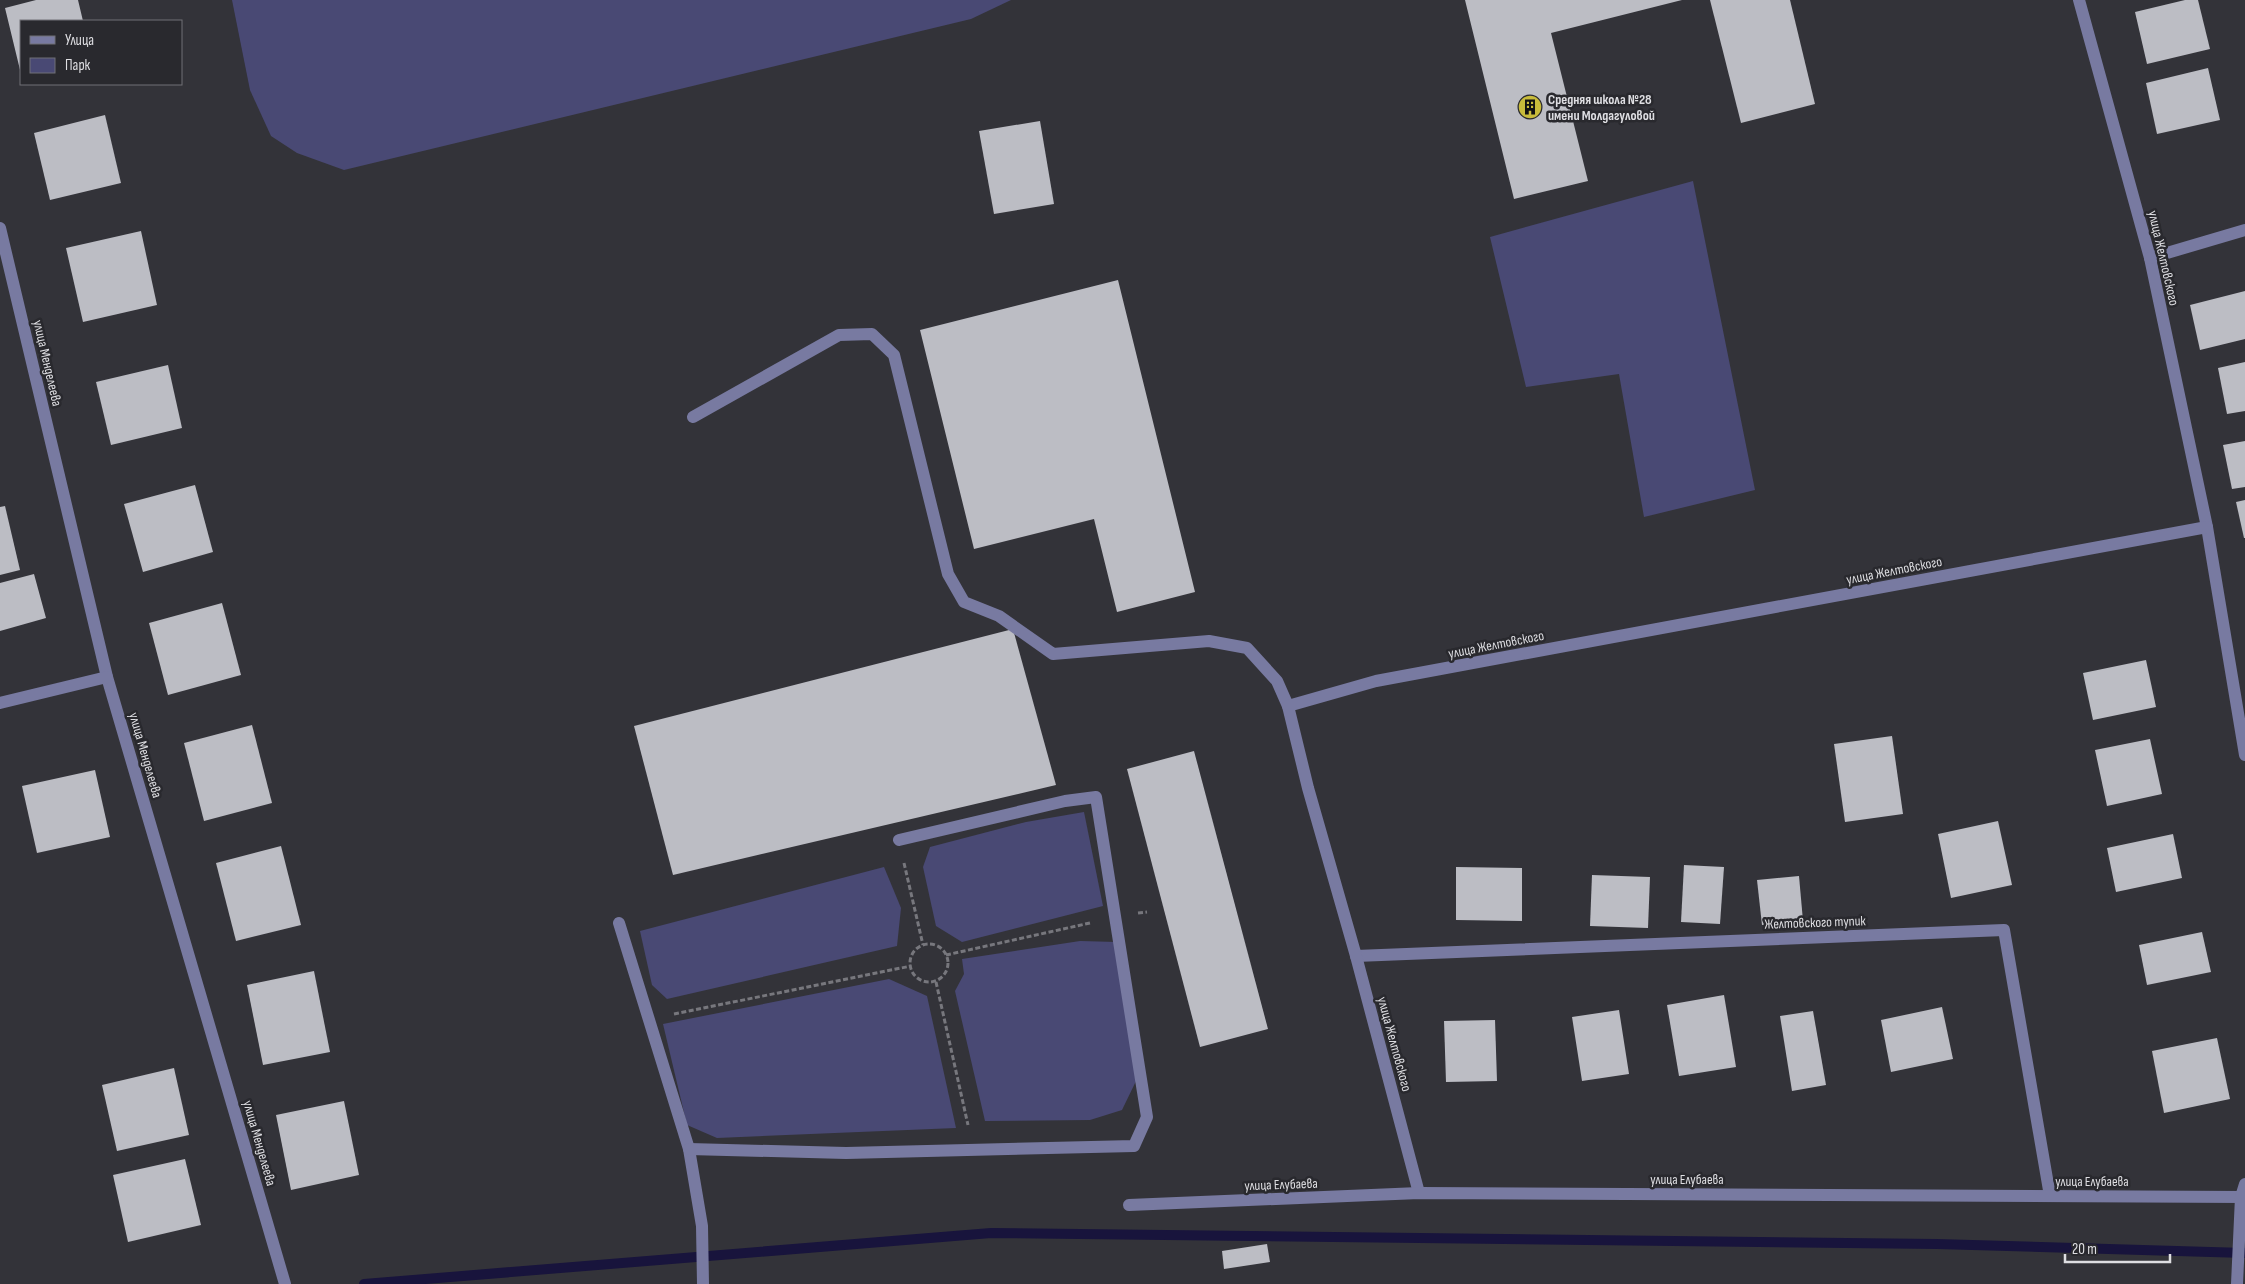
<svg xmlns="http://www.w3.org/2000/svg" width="2245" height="1284" viewBox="0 0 2245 1284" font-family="'Sofia Sans Condensed',sans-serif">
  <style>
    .green { fill: #494974 }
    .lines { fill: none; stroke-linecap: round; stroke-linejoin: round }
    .stream { stroke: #18143c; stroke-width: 10 }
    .building { fill: #bcbdc4 }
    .path { stroke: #77777d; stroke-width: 3; stroke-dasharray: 5 2.5; stroke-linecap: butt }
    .minor { stroke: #787aa1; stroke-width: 12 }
    .labels { text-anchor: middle; stroke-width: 5; stroke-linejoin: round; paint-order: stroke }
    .poi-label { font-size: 14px; font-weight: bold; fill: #dedee2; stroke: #29292e; text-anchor: start }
    .street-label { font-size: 14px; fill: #dedee2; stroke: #29292e }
  </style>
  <rect width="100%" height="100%" fill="#333339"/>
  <g class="green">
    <path d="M232,0h779l-40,19 -627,151 -47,-17 -26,-17 -21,-46z"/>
    <path d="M1693,181l62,309 -111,27 -25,-143 -93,13 -36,-150z"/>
    <path d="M1084,812l19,94 -141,36 -26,-16 -13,-59 7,-20 96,-25z"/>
    <path d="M884,867l17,41 -4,38 -230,53 -15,-14 -12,-54z"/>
    <path d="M1080,941l37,1 20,137 -15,31 -32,10 -105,1 -30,-130 9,-17 -2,-15z"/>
    <path d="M889,979l38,17 29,132 -239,10 -30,-13 -24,-101z"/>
  </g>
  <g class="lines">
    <path class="stream" d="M364,1284l627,-51 946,11 308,9"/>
  </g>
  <g class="building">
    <path d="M36,0h42l5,21h-62v53l-16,-66z"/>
    <path d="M1465,0h217l-131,33 37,148 -74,18z"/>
    <path d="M1710,0h80l25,104 -74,19z"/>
    <path d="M2185,0h13l12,49 -63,15 -12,-52z"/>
    <path d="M2208,68l12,52 -63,14 -11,-51z"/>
    <path d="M105,115l16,68 -71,17 -16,-67z"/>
    <path d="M1040,121l14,83 -60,10 -15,-83z"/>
    <path d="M141,231l16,74 -74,17 -17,-74z"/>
    <path d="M1118,280l77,312 -78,20 -23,-93 -120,30 -54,-219z"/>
    <path d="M2245,291v48l-45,11 -10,-45z"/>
    <path d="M2245,362v49l-18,3 -9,-46z"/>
    <path d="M168,365l14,63 -71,17 -15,-63z"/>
    <path d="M2245,441v46l-13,2 -9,-44z"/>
    <path d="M195,485l18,67 -70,20 -19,-68z"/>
    <path d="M2245,500v38h-1l-8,-36z"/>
    <path d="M5,506l15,64 -20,5v-68z"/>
    <path d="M34,574l12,44 -46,13v-48z"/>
    <path d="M222,603l19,72 -73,20 -19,-72z"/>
    <path d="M1013,629l43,156 -383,90 -39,-149z"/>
    <path d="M2146,660l10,47 -63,13 -10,-47z"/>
    <path d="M252,725l20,78 -68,18 -20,-78z"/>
    <path d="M1892,736l11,78 -58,8 -11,-78z"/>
    <path d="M2150,739l12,55 -55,12 -12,-56z"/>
    <path d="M1194,751l74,278 -68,18 -73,-278z"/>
    <path d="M95,770l15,67 -73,16 -15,-67z"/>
    <path d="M1998,821l14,64 -61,13 -13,-64z"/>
    <path d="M2173,834l9,44 -66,14 -9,-44z"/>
    <path d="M281,846l20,79 -65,16 -20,-78z"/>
    <path d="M1684,865l40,2 -4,57 -39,-2z"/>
    <path d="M1456,867l66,1v53l-66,-1z"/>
    <path d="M1592,875l58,2 -2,51 -58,-2z"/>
    <path d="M1799,876l4,45 -41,4 -5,-45z"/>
    <path d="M2202,932l9,40 -64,13 -8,-40z"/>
    <path d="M314,971l16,81 -67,13 -16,-80z"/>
    <path d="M1724,995l12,72 -57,9 -12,-71z"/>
    <path d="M1942,1007l11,52 -62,13 -10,-52z"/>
    <path d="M1619,1010l10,64 -47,7 -10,-64z"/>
    <path d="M1813,1011l13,74 -34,6 -12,-75z"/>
    <path d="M1495,1020l2,61 -51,1 -2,-61z"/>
    <path d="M2217,1038l13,61 -66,14 -12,-62z"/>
    <path d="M174,1068l15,67 -72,16 -15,-66z"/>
    <path d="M344,1101l15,74 -68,15 -15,-75z"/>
    <path d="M185,1159l16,66 -73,17 -15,-67z"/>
    <path d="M1267,1244l3,18 -46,7 -2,-18z"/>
  </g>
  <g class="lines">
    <g class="path">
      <path d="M904,863l19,82"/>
      <path d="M1138,913l9,-1"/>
      <circle cx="929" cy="963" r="19"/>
      <path d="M946,955l144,-32"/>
      <path d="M936,982l32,143"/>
      <path d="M674,1014l237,-48"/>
    </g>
    <g class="minor">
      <path d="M2079,0l71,258 57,269 38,228"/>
      <path d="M0,228l107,449 178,607"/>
      <path d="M2150,258l95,-28"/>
      <path d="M693,417l146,-82 33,-1 22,21 54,219 16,28 35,14 54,38 156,-13 38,7 30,33 11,25"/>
      <path d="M0,703l107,-26"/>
      <path d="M619,923l70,226 13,77 1,58"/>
      <path d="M1356,956l648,-26 46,266"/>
      <path d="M689,1149l157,4 288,-7 13,-29 -51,-320 -31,4 -166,39"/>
      <path d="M1419,1193l-63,-237 -48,-168 -20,-82 88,-25 831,-154"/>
      <path d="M1129,1205l290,-12 826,4"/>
      <path d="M2237,1284l4,-87 4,-13"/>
    </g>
  </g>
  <defs>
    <g id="building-disc" transform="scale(1.25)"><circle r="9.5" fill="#c8bb3b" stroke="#29292e"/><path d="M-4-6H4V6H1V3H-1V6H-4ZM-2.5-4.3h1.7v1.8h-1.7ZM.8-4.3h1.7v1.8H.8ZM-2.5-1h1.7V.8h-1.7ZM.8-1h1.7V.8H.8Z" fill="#111"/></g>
  </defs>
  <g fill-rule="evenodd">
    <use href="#building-disc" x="1530" y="107"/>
  </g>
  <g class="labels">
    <g class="poi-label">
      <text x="1548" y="104">Средняя школа №28<tspan x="1548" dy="16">имени Молдагуловой</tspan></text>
    </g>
    <g class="street-label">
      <text transform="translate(2164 258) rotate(77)" y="5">улица Желтовского</text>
      <text transform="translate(48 363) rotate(77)" y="5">улица Менделеева</text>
      <text transform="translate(1894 570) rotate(-11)" y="5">улица Желтовского</text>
      <text transform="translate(1496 644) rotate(-11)" y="5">улица Желтовского</text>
      <text transform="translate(146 755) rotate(74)" y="5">улица Менделеева</text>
      <text transform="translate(1815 922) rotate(-2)" y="5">Желтовского тупик</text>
      <text transform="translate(1395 1044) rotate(75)" y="5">улица Желтовского</text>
      <text transform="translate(260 1143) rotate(74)" y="5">улица Менделеева</text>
      <text x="1687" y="1184">улица Елубаева</text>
      <text x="2092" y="1186">улица Елубаева</text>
      <text transform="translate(1281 1184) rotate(-2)" y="5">улица Елубаева</text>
    </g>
  </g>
  <rect x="20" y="20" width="162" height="65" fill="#29292e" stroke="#717176"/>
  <rect x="30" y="36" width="25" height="8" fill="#787aa1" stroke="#717176"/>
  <text x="65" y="45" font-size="15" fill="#dedee2">Улица</text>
  <rect x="30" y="58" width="25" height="15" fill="#494974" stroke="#717176"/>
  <text x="65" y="70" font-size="15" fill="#dedee2">Парк</text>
  <path d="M2065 1254v8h105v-8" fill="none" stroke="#dedee2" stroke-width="2.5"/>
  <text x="2072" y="1254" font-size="15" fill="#dedee2" stroke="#29292e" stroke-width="4" paint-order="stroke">20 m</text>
</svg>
